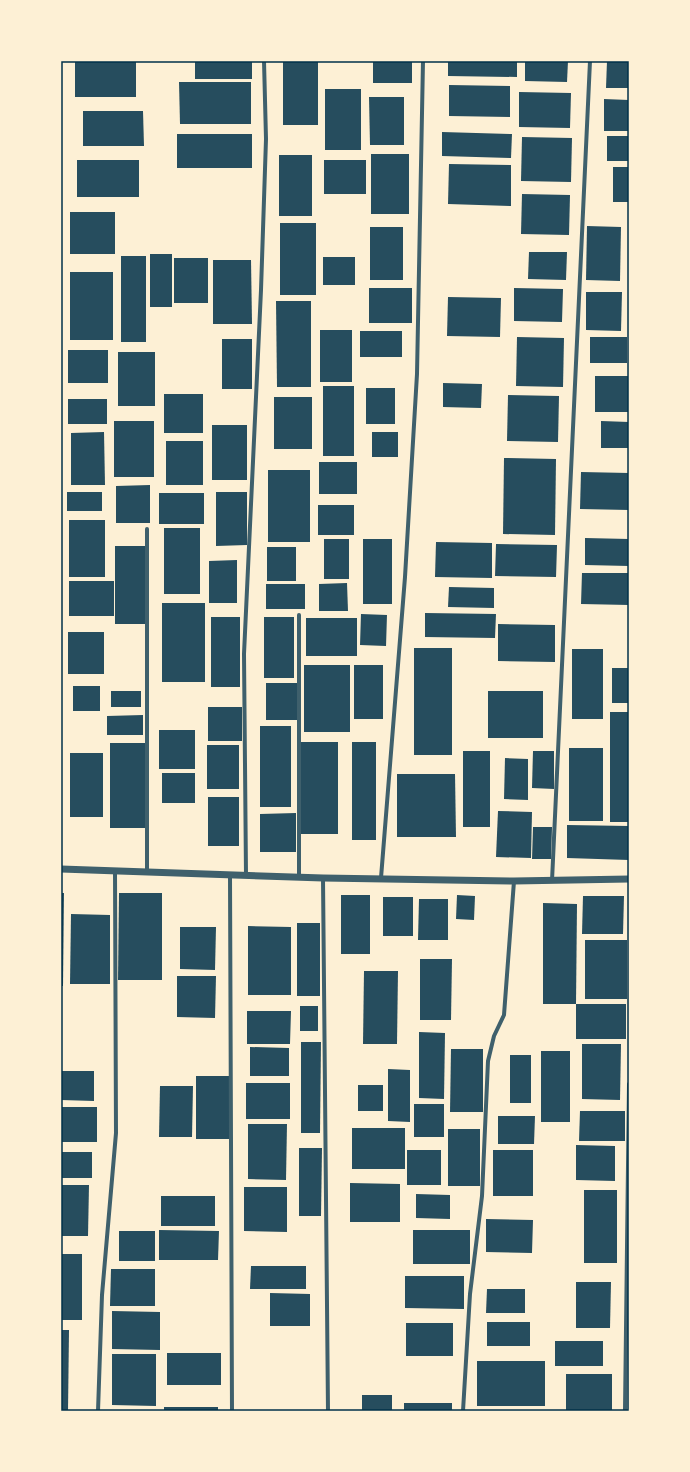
<svg xmlns="http://www.w3.org/2000/svg" width="690" height="1472" viewBox="0 0 690 1472" font-family="'DejaVu Sans',sans-serif">
  <style>
    .building { fill: #264d5e }
    .lines { fill: none; stroke-linecap: round; stroke-linejoin: round }
    .minor { stroke: #3f606c; stroke-width: 4 }
    .tertiary { stroke: #3f606c; stroke-width: 7 }
    .neatline { fill: none; stroke: #003049; stroke-width: 1.5 }
  </style>
  <rect width="100%" height="100%" fill="#fdf0d5"/>
  <g class="building">
    <rect x="195" y="61" width="57" height="18"/>
    <rect x="283" y="61" width="35" height="64"/>
    <rect x="373" y="61" width="39" height="22"/>
    <path d="M448,61h69v16l-69,-1z"/>
    <path d="M525,61h43l-1,21 -42,-1z"/>
    <path d="M607,61h22v27h-23z"/>
    <rect x="75" y="62" width="61" height="35"/>
    <path d="M179,82h72v42h-71z"/>
    <path d="M449,85l61,1v31l-61,-1z"/>
    <rect x="325" y="89" width="36" height="61"/>
    <path d="M519,92l52,1 -1,35 -51,-1z"/>
    <path d="M369,97h35v48h-34z"/>
    <path d="M604,99l25,1v31h-25z"/>
    <path d="M83,111h60l1,35h-61z"/>
    <path d="M442,132l70,2 -1,24 -69,-2z"/>
    <rect x="177" y="134" width="75" height="34"/>
    <rect x="607" y="136" width="22" height="25"/>
    <path d="M522,137l50,1 -1,44 -50,-1z"/>
    <rect x="371" y="154" width="38" height="60"/>
    <rect x="279" y="155" width="33" height="61"/>
    <rect x="77" y="160" width="62" height="37"/>
    <rect x="324" y="160" width="42" height="34"/>
    <path d="M449,164l62,1v41l-63,-2z"/>
    <rect x="613" y="167" width="16" height="35"/>
    <path d="M522,194l48,1 -1,40 -48,-1z"/>
    <rect x="70" y="212" width="45" height="42"/>
    <rect x="280" y="223" width="36" height="72"/>
    <path d="M587,226l34,1 -1,54 -34,-1z"/>
    <rect x="370" y="227" width="33" height="53"/>
    <path d="M529,252h38l-1,28 -38,-1z"/>
    <rect x="150" y="254" width="22" height="53"/>
    <rect x="121" y="256" width="25" height="86"/>
    <rect x="323" y="257" width="32" height="28"/>
    <rect x="174" y="258" width="34" height="45"/>
    <path d="M213,260h38l1,64h-39z"/>
    <rect x="70" y="272" width="43" height="68"/>
    <rect x="369" y="288" width="43" height="35"/>
    <path d="M514,288l49,1 -1,33 -48,-1z"/>
    <path d="M586,292h36l-1,39 -35,-1z"/>
    <path d="M448,297l53,1 -1,39 -53,-1z"/>
    <path d="M276,301h35v86h-34z"/>
    <rect x="320" y="330" width="32" height="52"/>
    <rect x="360" y="331" width="42" height="26"/>
    <path d="M517,337l47,1 -1,49 -47,-1z"/>
    <rect x="590" y="337" width="37" height="26"/>
    <rect x="222" y="339" width="30" height="50"/>
    <rect x="68" y="350" width="40" height="33"/>
    <rect x="118" y="352" width="37" height="54"/>
    <rect x="595" y="376" width="34" height="36"/>
    <path d="M443,383l39,1 -1,24 -38,-1z"/>
    <rect x="323" y="386" width="31" height="70"/>
    <rect x="366" y="388" width="29" height="36"/>
    <rect x="164" y="394" width="39" height="39"/>
    <path d="M508,395l51,1 -1,46 -51,-1z"/>
    <rect x="274" y="397" width="38" height="52"/>
    <rect x="68" y="399" width="39" height="25"/>
    <rect x="114" y="421" width="40" height="56"/>
    <path d="M601,421l28,1v26h-28z"/>
    <rect x="212" y="425" width="35" height="55"/>
    <path d="M104,432l1,53h-34v-52z"/>
    <rect x="372" y="432" width="26" height="25"/>
    <rect x="166" y="441" width="37" height="44"/>
    <path d="M504,458l52,1 -1,76 -52,-1z"/>
    <rect x="319" y="462" width="38" height="32"/>
    <rect x="268" y="470" width="42" height="72"/>
    <path d="M581,472l48,1v37l-49,-1z"/>
    <path d="M150,485v38h-34v-37z"/>
    <rect x="67" y="492" width="35" height="19"/>
    <path d="M216,492h31v53l-31,1z"/>
    <rect x="159" y="493" width="45" height="31"/>
    <rect x="318" y="505" width="36" height="30"/>
    <rect x="69" y="520" width="36" height="57"/>
    <rect x="164" y="528" width="36" height="66"/>
    <path d="M585,538l44,1v27l-44,-1z"/>
    <rect x="324" y="539" width="25" height="40"/>
    <rect x="363" y="539" width="29" height="65"/>
    <path d="M436,542l56,1v35l-57,-1z"/>
    <path d="M496,544l61,1 -1,32 -61,-1z"/>
    <rect x="115" y="546" width="30" height="78"/>
    <rect x="267" y="547" width="29" height="34"/>
    <path d="M237,560v43h-28v-42z"/>
    <path d="M582,573h47v32l-48,-1z"/>
    <rect x="69" y="581" width="45" height="35"/>
    <path d="M347,583l1,28h-29v-27z"/>
    <rect x="266" y="584" width="39" height="25"/>
    <path d="M449,587l45,1v20l-46,-1z"/>
    <rect x="162" y="603" width="43" height="79"/>
    <path d="M425,613l71,1 -1,24 -70,-1z"/>
    <path d="M361,614l26,1 -1,31 -26,-1z"/>
    <rect x="211" y="617" width="29" height="70"/>
    <rect x="264" y="617" width="30" height="61"/>
    <rect x="306" y="618" width="51" height="38"/>
    <path d="M498,624l57,1v37l-57,-1z"/>
    <rect x="68" y="632" width="36" height="42"/>
    <rect x="414" y="648" width="38" height="107"/>
    <rect x="572" y="649" width="31" height="70"/>
    <rect x="304" y="665" width="46" height="67"/>
    <rect x="354" y="665" width="29" height="54"/>
    <rect x="612" y="668" width="17" height="35"/>
    <rect x="266" y="683" width="31" height="37"/>
    <rect x="73" y="686" width="27" height="25"/>
    <rect x="111" y="691" width="30" height="16"/>
    <rect x="488" y="691" width="55" height="47"/>
    <rect x="208" y="707" width="34" height="34"/>
    <rect x="610" y="712" width="19" height="110"/>
    <path d="M143,715v20h-36v-19z"/>
    <rect x="260" y="726" width="31" height="81"/>
    <rect x="159" y="730" width="36" height="39"/>
    <rect x="301" y="742" width="37" height="92"/>
    <rect x="352" y="742" width="24" height="98"/>
    <rect x="110" y="743" width="35" height="85"/>
    <rect x="207" y="745" width="32" height="44"/>
    <rect x="569" y="748" width="34" height="73"/>
    <rect x="463" y="751" width="27" height="76"/>
    <path d="M533,751h21v38l-22,-1z"/>
    <rect x="70" y="753" width="33" height="64"/>
    <path d="M505,758l23,1v41l-24,-1z"/>
    <rect x="162" y="773" width="33" height="30"/>
    <path d="M397,774h58l1,63h-59z"/>
    <rect x="208" y="797" width="31" height="49"/>
    <path d="M498,811l34,1 -1,46 -35,-1z"/>
    <path d="M296,813v39h-36v-38z"/>
    <path d="M567,825l62,1v34l-62,-2z"/>
    <path d="M533,827h19l-1,32h-19z"/>
    <path d="M61,893h3l-1,93h-2z"/>
    <path d="M119,893h43v87h-44z"/>
    <rect x="341" y="895" width="29" height="59"/>
    <path d="M457,895l18,1 -1,24 -18,-1z"/>
    <path d="M583,896h41l-1,38h-41z"/>
    <rect x="383" y="897" width="30" height="39"/>
    <path d="M419,899h29v41h-30z"/>
    <path d="M543,903l34,1 -1,100h-33z"/>
    <path d="M71,914l39,1v69h-40z"/>
    <rect x="297" y="923" width="23" height="73"/>
    <path d="M248,926l43,1v68h-43z"/>
    <path d="M180,927h36l-1,43 -35,-1z"/>
    <rect x="585" y="940" width="42" height="59"/>
    <path d="M420,959h32l-1,61h-31z"/>
    <path d="M364,971h34l-1,73h-34z"/>
    <path d="M177,976h39l-1,42 -38,-1z"/>
    <rect x="576" y="1004" width="50" height="35"/>
    <rect x="300" y="1006" width="18" height="25"/>
    <path d="M247,1011h44l-1,33h-43z"/>
    <path d="M419,1032l26,1 -1,66 -25,-1z"/>
    <path d="M301,1042h20l-1,91h-19z"/>
    <path d="M582,1044h39l-1,56 -38,-1z"/>
    <path d="M250,1047l39,1v28h-39z"/>
    <path d="M451,1049h32v63h-33z"/>
    <rect x="541" y="1051" width="29" height="71"/>
    <rect x="510" y="1055" width="21" height="48"/>
    <path d="M388,1069l22,1v52l-22,-1z"/>
    <path d="M61,1071h33v30l-33,-1z"/>
    <rect x="196" y="1076" width="34" height="63"/>
    <rect x="246" y="1083" width="44" height="36"/>
    <rect x="358" y="1085" width="25" height="26"/>
    <path d="M160,1086h33l-1,51h-33z"/>
    <rect x="414" y="1104" width="30" height="33"/>
    <rect x="61" y="1107" width="36" height="35"/>
    <path d="M580,1111h45v30h-46z"/>
    <path d="M498,1116h37l-1,28h-36z"/>
    <path d="M248,1124h39l-1,56 -38,-1z"/>
    <rect x="352" y="1128" width="53" height="41"/>
    <rect x="448" y="1129" width="32" height="57"/>
    <path d="M576,1145l39,1v35l-39,-1z"/>
    <path d="M299,1148h23l-1,68h-22z"/>
    <rect x="407" y="1150" width="34" height="35"/>
    <rect x="493" y="1150" width="40" height="46"/>
    <rect x="61" y="1152" width="31" height="26"/>
    <path d="M350,1183l50,1v38h-50z"/>
    <path d="M61,1185h28l-1,51h-27z"/>
    <path d="M244,1187h43v45l-43,-1z"/>
    <rect x="584" y="1190" width="33" height="73"/>
    <path d="M416,1194l34,1v24l-34,-1z"/>
    <rect x="161" y="1196" width="54" height="30"/>
    <path d="M486,1219l47,1 -1,33 -46,-1z"/>
    <path d="M159,1230l60,1 -1,29h-59z"/>
    <rect x="413" y="1230" width="57" height="34"/>
    <rect x="119" y="1231" width="36" height="30"/>
    <rect x="61" y="1254" width="21" height="66"/>
    <path d="M251,1266h55v23h-56z"/>
    <path d="M111,1269h44v37h-45z"/>
    <path d="M405,1276h59v33l-59,-1z"/>
    <path d="M576,1282h35l-1,46h-34z"/>
    <path d="M487,1289h38v24h-39z"/>
    <path d="M270,1293l40,1v32h-40z"/>
    <path d="M112,1311l48,1v38l-48,-1z"/>
    <rect x="487" y="1322" width="43" height="24"/>
    <rect x="406" y="1323" width="47" height="33"/>
    <path d="M61,1330h8l-1,81h-7z"/>
    <rect x="555" y="1341" width="48" height="25"/>
    <rect x="167" y="1353" width="54" height="32"/>
    <path d="M112,1354h44v52l-44,-1z"/>
    <rect x="477" y="1361" width="68" height="45"/>
    <rect x="566" y="1374" width="46" height="37"/>
    <rect x="362" y="1395" width="30" height="16"/>
    <rect x="404" y="1403" width="48" height="8"/>
    <rect x="164" y="1407" width="54" height="4"/>
  </g>
  <g class="lines">
    <g class="minor">
      <path d="M147,529v344"/>
      <path d="M299,615v262"/>
      <path d="M230,875l2,536"/>
      <path d="M246,875l-2,-221 17,-364 5,-151 -2,-78"/>
      <path d="M323,878l5,533"/>
      <path d="M381,878l24,-301 12,-203 6,-313"/>
      <path d="M552,881l38,-820"/>
      <path d="M98,1411l4,-116 14,-162 -1,-262"/>
      <path d="M463,1411l7,-117 12,-98 6,-135 6,-25 10,-21 10,-134"/>
      <path d="M625,1411l4,-327"/>
    </g>
    <path class="tertiary" d="M61,869l262,9 191,3 115,-2"/>
  </g>
  <rect width="690" height="1472" fill="none" stroke="#fdf0d5" stroke-width="124"/>
  <rect x="62" y="62" width="566" height="1348" class="neatline"/>
</svg>
